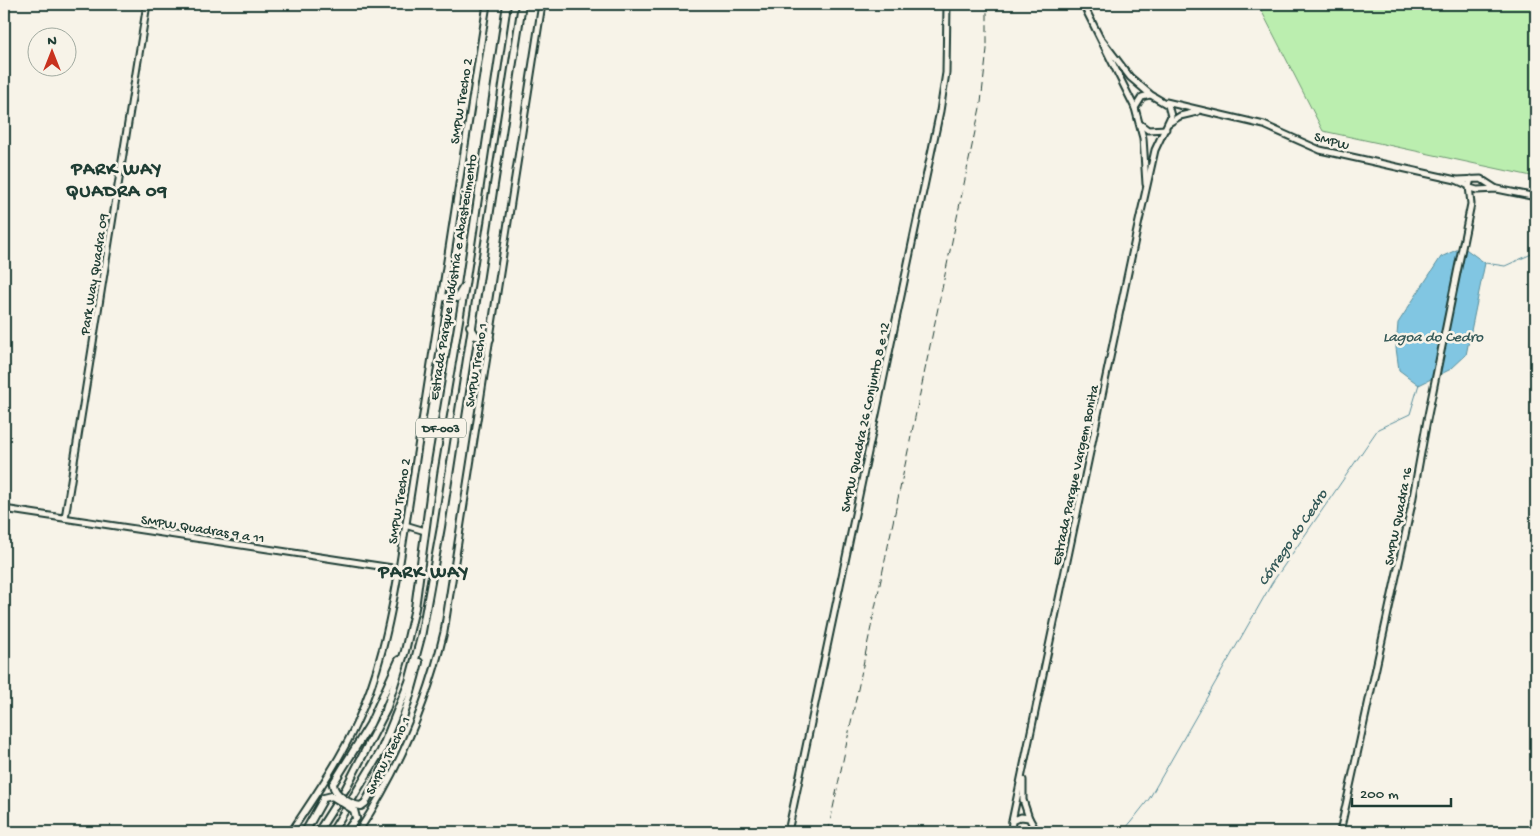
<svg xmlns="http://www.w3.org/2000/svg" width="1540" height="836" viewBox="0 0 1540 836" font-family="'Gochi Hand',sans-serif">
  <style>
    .green { fill: #bbeeaf; stroke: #6d9672 }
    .water { fill: #81c6e2; stroke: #5a8f9c }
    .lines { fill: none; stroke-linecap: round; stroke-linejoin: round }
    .stream { stroke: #5a8f9c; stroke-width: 1 }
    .secondary-casing { stroke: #1f3d34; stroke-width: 9 }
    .highway-casing { stroke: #1f3d34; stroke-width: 10 }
    .secondary { stroke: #f7f3e8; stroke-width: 5 }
    .highway { stroke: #f7f3e8; stroke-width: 6 }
    .rail { stroke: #1f3d34; stroke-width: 1; stroke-dasharray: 8 4; stroke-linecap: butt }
    .highway-bridge-casing { stroke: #1f3d34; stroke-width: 10; stroke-linecap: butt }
    .highway-bridge { stroke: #f7f3e8; stroke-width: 6 }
    .labels { text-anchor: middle; stroke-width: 5; stroke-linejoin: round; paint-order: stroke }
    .shield { fill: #f7f3e8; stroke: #60746a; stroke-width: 1 }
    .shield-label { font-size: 12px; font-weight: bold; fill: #1f3d34 }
    .street-label { font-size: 14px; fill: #1f3d34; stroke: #f7f3e8 }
    .water-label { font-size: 15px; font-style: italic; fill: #335857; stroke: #f7f3e8 }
    .district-label { font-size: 19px; font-weight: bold; letter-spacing: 1px; fill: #1f3d34; stroke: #f7f3e8 }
  </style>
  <rect width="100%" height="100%" fill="#f7f3e8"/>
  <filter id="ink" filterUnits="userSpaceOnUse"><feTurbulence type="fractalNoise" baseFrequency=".02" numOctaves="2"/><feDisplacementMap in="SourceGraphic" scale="10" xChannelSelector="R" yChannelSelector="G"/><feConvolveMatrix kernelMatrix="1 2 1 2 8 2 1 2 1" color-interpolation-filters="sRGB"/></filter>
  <g filter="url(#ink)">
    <path class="green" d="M1258,4h278v173l-213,-46z"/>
    <path class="water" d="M1463,247l22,16 -19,92 -15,14 -32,16 -20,-15 -3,-22 2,-25 43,-66z"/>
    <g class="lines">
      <g class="stream">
        <path d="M1485,263l20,3 31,-14"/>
        <path d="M1123,832l26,-33 123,-216 106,-154 32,-15 9,-30"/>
      </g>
      <g class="secondary-casing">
        <g id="secondary">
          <path d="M1083,4l52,104 8,30 3,46"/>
          <path d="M1166,102l98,23 56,25 136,30 13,6"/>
          <path d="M1135,108l7,-11 8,-2"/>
          <path d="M1169,123l11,-7 17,-4"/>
          <path d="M1140,124l8,6 18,-1"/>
          <path d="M1457,180l24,-1 14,9"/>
          <path d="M1470,188l7,2 20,-1 39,8"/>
          <path d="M4,509l395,60"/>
          <path d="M65,518l82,-514"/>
          <path d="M405,525l20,6"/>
          <path d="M1023,780v20l6,18"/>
          <path d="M1012,821l125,-591 18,-80 16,-34 -3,-11 -17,-10 -21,-18 -28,-37"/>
          <path d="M291,832c23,-35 48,-70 65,-108 23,-49 34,-102 43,-155l88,-565"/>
          <path d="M358,832c41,-62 69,-128 86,-200l98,-628"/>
          <path d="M788,832l152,-721 6,-38 1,-69"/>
          <path d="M1011,832l1,-11 9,-4 8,1 5,9 -2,5"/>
          <path d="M1340,832l71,-324 16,-88 44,-216 -2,-18 2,-7"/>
        </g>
      </g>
      <g class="highway-casing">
        <g id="highway">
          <path d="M442,297l15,1 6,-10"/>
          <path d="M470,326l6,10 14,3"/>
          <path d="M333,784l37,-60 29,-64"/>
          <path d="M365,803c25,-43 42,-92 54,-141"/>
          <path d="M305,832l19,-34"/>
          <path d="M318,832l28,-44 40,-78 19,-59 10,-43 18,-134 32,-189 42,-281"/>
          <path d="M332,832l49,-81 28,-69 12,-45 20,-110 81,-523"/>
          <path d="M346,832l10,-14"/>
        </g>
      </g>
      <use href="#secondary" class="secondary"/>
      <use href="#highway" class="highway"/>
      <path class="rail" d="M828,832l153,-729 6,-54v-45"/>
      <g class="highway-bridge-casing">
        <g id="highway-bridge">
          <path d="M333,784c1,11 17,21 28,22l4,-3"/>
          <path d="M324,798l8,-2 22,14 2,8"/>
        </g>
      </g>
      <use href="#highway-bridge" class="highway-bridge"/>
    </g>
  </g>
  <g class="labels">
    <rect class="shield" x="416" y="418.5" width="50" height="19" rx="4"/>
    <g class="shield-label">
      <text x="441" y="432">DF-003</text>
    </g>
    <g class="street-label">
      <text transform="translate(460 101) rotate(-81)" y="5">SMPW Trecho 2</text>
      <text transform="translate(1332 140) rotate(16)" y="5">SMPW</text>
      <text transform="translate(93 274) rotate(-81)" y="5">Park Way Quadra 09</text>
      <text transform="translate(452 277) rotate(-81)" y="5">Estrada Parque Indústria e Abastecimento</text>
      <text transform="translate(475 365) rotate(-81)" y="5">SMPW Trecho 1</text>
      <text transform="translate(864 417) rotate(-78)" y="5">SMPW Quadra 26 Conjunto 8 e 12</text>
      <text transform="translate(1074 475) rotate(-78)" y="5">Estrada Parque Vargem Bonita</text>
      <text transform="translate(398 501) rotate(-81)" y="5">SMPW Trecho 2</text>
      <text transform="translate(1397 516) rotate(-79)" y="5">SMPW Quadra 16</text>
      <text transform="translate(203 528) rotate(9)" y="5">SMPW Quadras 9 a 11</text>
      <text transform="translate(387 755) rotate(-64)" y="5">SMPW Trecho 1</text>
    </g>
    <g class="water-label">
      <text x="1433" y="341">Lagoa do Cedro</text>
      <text transform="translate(1292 537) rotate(-56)" y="5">Córrego do Cedro</text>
    </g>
    <g class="district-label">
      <text x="117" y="174">PARK WAY<tspan x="117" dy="22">QUADRA 09</tspan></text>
      <text x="424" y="577">PARK WAY</text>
    </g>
  </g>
  <rect width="1540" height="836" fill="none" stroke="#f7f3e8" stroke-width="20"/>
  <rect x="10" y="10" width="1520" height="816" fill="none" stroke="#1f3d34" stroke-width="2" filter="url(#ink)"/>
  <g transform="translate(52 52)"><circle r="24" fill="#f7f3e8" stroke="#a1aaa0"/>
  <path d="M0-4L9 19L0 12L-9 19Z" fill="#c8321e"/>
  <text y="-8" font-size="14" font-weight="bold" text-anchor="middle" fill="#1f3d34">N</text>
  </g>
  <path d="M1352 798v8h99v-8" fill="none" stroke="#1f3d34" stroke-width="2.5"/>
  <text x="1360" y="798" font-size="15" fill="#1f3d34" stroke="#f7f3e8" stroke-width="4" paint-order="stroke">200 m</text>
</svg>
